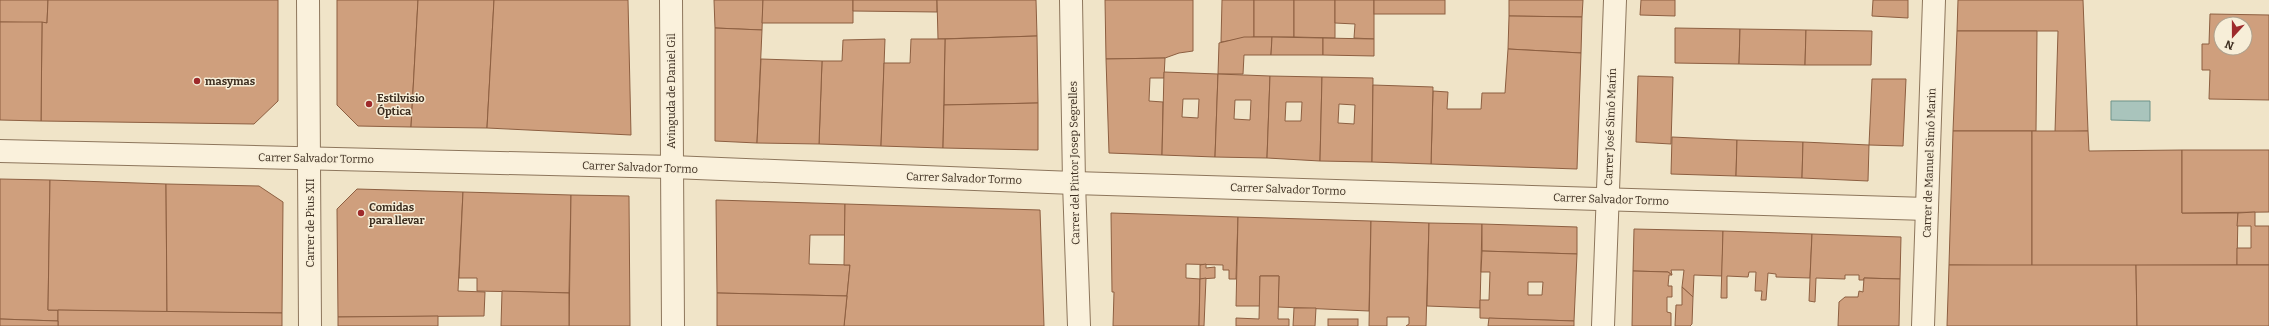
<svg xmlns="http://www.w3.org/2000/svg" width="2269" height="326" viewBox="0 0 2269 326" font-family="Bitter,serif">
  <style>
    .water { fill: #a9c4bc; stroke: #6f938a }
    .building { fill: #cf9f7d; stroke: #8d5f41; fill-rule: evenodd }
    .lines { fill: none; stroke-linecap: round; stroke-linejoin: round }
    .minor-casing { stroke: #8d765c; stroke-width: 24 }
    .minor { stroke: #faf1dc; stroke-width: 22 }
    .poi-dot { fill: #9e2a2b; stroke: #f7eed8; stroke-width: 1.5 }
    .labels { text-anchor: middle; stroke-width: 3; stroke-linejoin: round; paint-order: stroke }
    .poi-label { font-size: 11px; font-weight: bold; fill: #3d2e20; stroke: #f7eed8; text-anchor: start }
    .street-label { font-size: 11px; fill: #3d2e20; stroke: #f7eed8 }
  </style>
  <rect width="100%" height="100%" fill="#f0e4c8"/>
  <path class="water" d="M2111,101h39v20l-39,-1z"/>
  <g class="building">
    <path d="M0,0h48l-1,23 -47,-1z"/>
    <path d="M48,0h230v101l-24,23 -213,-3 1,-99 5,1z"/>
    <path d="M337,0h81l-7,127 -53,-1 -21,-21z"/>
    <path d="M418,0h76l-7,128 -76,-1z"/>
    <path d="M494,0h134l3,135 -144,-7z"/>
    <path d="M714,0h49l-1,30 -47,-2z"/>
    <path d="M763,0h90v23h-91z"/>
    <path d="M853,0h84v12l-84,-1z"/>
    <path d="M937,0h99l1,36 -99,3z"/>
    <path d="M1105,0h88v51l-14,2 -14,5 -59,1z"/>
    <path d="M1222,0h32v37l-33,5z"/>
    <rect x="1254" y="0" width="40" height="37"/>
    <path d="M1294,0h41v38l-41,-1z"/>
    <path d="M1335,0h39v39l-20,-1 1,-14 -20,-1z"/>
    <rect x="1374" y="0" width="71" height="14"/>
    <path d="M1509,0h74l-1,17 -73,-1z"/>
    <path d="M1641,0h34v16l-35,-1z"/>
    <path d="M1873,0h35v18l-36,-2z"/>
    <path d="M1958,0h125l5,131 -33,1 3,-101h-101z"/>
    <path d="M2210,14l59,1v85l-60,-1 1,-29h-8v-26h7zM2221,24h24v24h-24z"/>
    <path d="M1509,16l73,1 -1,36 -73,-4z"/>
    <path d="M0,22h42l-1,99 -41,-1z"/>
    <path d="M715,28l47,2 -5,113 -42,-2z"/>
    <path d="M1675,28l65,1 -1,35 -64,-1z"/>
    <path d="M1740,29l66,1 -1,35 -66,-1z"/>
    <path d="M1806,30l66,1 -1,34h-66z"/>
    <path d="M1957,31h80l-1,100h-83z"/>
    <path d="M1037,36l1,67 -94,2 1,-66z"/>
    <path d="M1244,37h28l-1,18h-27l-1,19h-25l1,-31z"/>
    <path d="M1272,37l51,1v17h-52z"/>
    <path d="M1323,38l51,1v17l-51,-1z"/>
    <path d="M885,39l-4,107 -62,-2 3,-83h20l1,-21z"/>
    <path d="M911,39h34l-2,109 -62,-2 3,-83h26z"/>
    <path d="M1508,49l73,4 -4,116 -146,-5 2,-73 15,1 -1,17h34l1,-16h23z"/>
    <path d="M1165,58l-1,20h-14l-1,23 14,1 -1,53 -53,-2 -3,-94z"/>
    <path d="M761,59l61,2 -3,83 -62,-1z"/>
    <path d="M1164,72l54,2 -3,83 -53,-2zM1183,99h16l-1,19 -16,-1z"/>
    <path d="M1218,74l52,2 -3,82 -52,-1zM1235,100h16l-1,20 -16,-1z"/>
    <path d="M1270,76l52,1 -2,84 -53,-3zM1286,102h16l-1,19h-16z"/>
    <path d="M1638,76l35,1 -2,67 -35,-2z"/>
    <path d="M1322,77l51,1 -1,84 -52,-1zM1339,104l16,1 -1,19 -16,-1z"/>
    <path d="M1872,79h34l-3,67 -34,-1z"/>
    <path d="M1373,85l60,2 -2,77 -59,-2z"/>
    <path d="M1038,103v47l-95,-2 1,-43z"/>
    <path d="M1953,131h79v135l-83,-1z"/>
    <path d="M2032,131h56l1,20 93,-1v63h56l-1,52 -205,1z"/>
    <path d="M1672,137l65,3 -1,36 -65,-2z"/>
    <path d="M1737,140l66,2 -1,36 -66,-2z"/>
    <path d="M1803,142l66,3 -1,36 -66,-3z"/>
    <path d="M2182,150h87v62l-87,1z"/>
    <path d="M0,179l50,1 -2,130h10v11l-58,-2z"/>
    <path d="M50,180l116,4 1,128 -119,-2z"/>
    <path d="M166,184l93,2 24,16 -1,111 -115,-1z"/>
    <path d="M357,189l106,3 -5,99 27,1 -1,24 -146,1 -1,-108z"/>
    <path d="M463,192l108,3 -2,98 -92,-2v-13h-18z"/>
    <path d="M571,195l58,1 1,130h-61z"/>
    <path d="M716,200l129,4v31h-35l-1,29 41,1 -3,31 -130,-3z"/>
    <path d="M845,204l195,6 4,116h-200l6,-61h-6z"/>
    <path d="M2255,212v14h14v39h-32v-17h14v-22h-14l1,-13z"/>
    <path d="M1111,213l127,4 -2,62h-7v-9h-6v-5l-37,-1v14l14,1 -1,47h-86l1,-34h-2z"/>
    <path d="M1238,217l133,4 -2,90 -91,-4 1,-31h-19v30h-24z"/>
    <path d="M1371,221l58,2 -3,103h-20l3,-2v-7h-22v9h-18z"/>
    <path d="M1429,223l53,1 -2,84 -53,-2z"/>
    <path d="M1482,224l95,3v27l-95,-3z"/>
    <path d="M1634,229l89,2 -1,45 -28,-1 -1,22 -11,-10 2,-17h-13l1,5 -4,-3 -35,-1z"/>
    <path d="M1723,231l89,3 -2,44 -34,-1v-3l-8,-1 -2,27h-5l1,-9h-7l1,-19h-7l-1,5 -21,-1v22h-6z"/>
    <path d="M1812,234l89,3 -1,42 -36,-1v2h-5v-5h-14v4l-29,-1 -1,24 -6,-1z"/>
    <path d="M1482,251l95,3 -3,67 -94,-3v-18h9l1,-28h-9zM1528,282h15l-1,13h-14z"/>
    <path d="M1206,264v4l9,-1v11l-15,1v-14z"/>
    <path d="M1949,265h187l1,61h-190z"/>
    <path d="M2136,265h133v61h-132z"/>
    <path d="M1633,271l35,1 4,3h-3l-1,11h4v11h-5v15l4,1v13h-39z"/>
    <path d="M1260,276h19l-1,43h11v7h-53v-8l23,1z"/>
    <path d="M1206,278l-2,48h-5l1,-47z"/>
    <path d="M1864,278l36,1 -1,47h-61l1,-24 6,-5h13l1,-6 4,1z"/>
    <path d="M1682,287l11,10 -1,27 -2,2h-15l1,-21h6z"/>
    <path d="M502,291l67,2v33h-68z"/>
    <path d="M717,293l130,3 -3,30h-127z"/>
    <path d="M1294,308h22l-1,18h-22z"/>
    <path d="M58,310l224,3v13h-224z"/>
    <path d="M438,316v10h-100v-9z"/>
    <path d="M1489,318l85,3v5h-86z"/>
    <path d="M0,319l58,2v5h-58z"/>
    <rect x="1328" y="319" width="30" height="7"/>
  </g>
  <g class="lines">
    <g class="minor-casing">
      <g id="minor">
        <path d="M308,0l2,326"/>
        <path d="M671,0l2,326"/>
        <path d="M1071,0l3,183 5,143"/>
        <path d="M0,151l672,16 402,16 853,26"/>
        <path d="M1603,326l12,-326"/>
        <path d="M1923,326l11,-326"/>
      </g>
    </g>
    <use href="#minor" class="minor"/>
  </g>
  <g class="poi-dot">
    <circle cx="197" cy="81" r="4"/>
    <circle cx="369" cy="104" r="4"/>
    <circle cx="361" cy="213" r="4"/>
  </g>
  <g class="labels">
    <g class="poi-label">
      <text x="205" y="85">masymas</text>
      <text x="377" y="102">Estilvisio<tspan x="377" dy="13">Óptica</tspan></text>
      <text x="369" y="211">Comidas<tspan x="369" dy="13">para llevar</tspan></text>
    </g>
    <g class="street-label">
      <text transform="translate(671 91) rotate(-90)" y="4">Avinguda de Daniel Gil</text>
      <text transform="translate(1610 127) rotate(-88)" y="4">Carrer José Simó Marín</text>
      <text transform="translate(316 158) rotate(1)" y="4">Carrer Salvador Tormo</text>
      <text transform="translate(1074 163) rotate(-91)" y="4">Carrer del Pintor Josep Segrelles</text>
      <text transform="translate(1929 163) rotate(-88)" y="4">Carrer de Manuel Simó Marin</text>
      <text transform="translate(640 167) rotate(2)" y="4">Carrer Salvador Tormo</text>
      <text transform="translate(964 178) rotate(2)" y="4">Carrer Salvador Tormo</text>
      <text transform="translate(1288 189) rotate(2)" y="4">Carrer Salvador Tormo</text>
      <text transform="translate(1611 199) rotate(2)" y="4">Carrer Salvador Tormo</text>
      <text transform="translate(310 223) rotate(-90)" y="4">Carrer de Pius XII</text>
    </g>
  </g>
  <g transform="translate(2233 36) rotate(201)"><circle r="19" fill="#f7eed8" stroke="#ada18e"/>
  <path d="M0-3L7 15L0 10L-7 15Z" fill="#9e2a2b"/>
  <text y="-6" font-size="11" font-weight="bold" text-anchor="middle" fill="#3d2e20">N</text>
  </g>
</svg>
